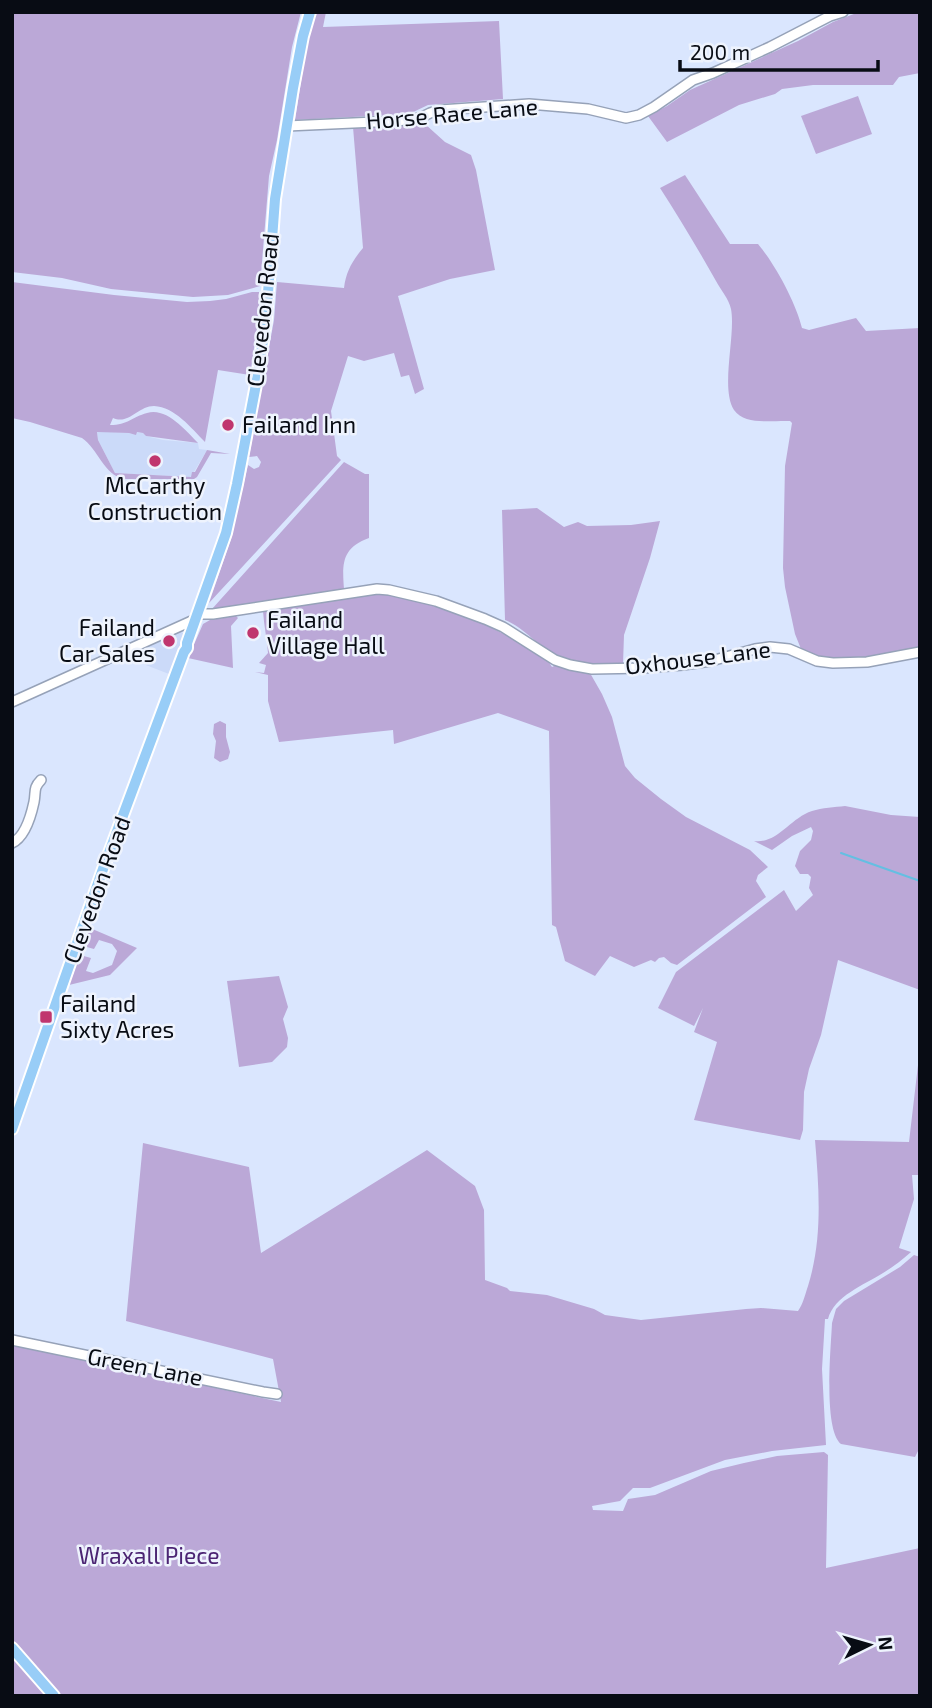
<svg xmlns="http://www.w3.org/2000/svg" width="932" height="1708" viewBox="0 0 932 1708" font-family="'Exo 2',sans-serif">
  <style>
    .built { fill: #cbdaf9 }
    .green { fill: #bba8d7 }
    .lines { fill: none; stroke-linecap: round; stroke-linejoin: round }
    .stream { stroke: #64bfe2; stroke-width: 2 }
    .minor-casing { stroke: #96a2b8; stroke-width: 12 }
    .major-casing { stroke: #fff; stroke-width: 14 }
    .minor { stroke: #fff; stroke-width: 9 }
    .major { stroke: #98cdf7; stroke-width: 10 }
    .poi-dot { fill: #c0366e; stroke: #eef3fd; stroke-width: 2.5 }
    .labels { text-anchor: middle; stroke-width: 5; stroke-linejoin: round; paint-order: stroke }
    .street-label { font-size: 23px; fill: #080c14; stroke: #eef3fd }
    .poi-label { font-size: 23px; fill: #080c14; stroke: #eef3fd; text-anchor: start }
    .park-label { font-size: 23px; fill: #4b2473; stroke: #eef3fd }
  </style>
  <rect width="100%" height="100%" fill="#dae6fe"/>
  <g class="built">
    <path d="M97,431l32,2 6,1 1,-2 7,1 3,3 17,4 35,3 1,6 8,1 -16,27 -76,-4 -17,-33z"/>
    <path d="M181,632l3,2 -15,40 -31,-12 -5,-9 35,-17z"/>
  </g>
  <g class="green">
    <path d="M12,12h289l-9,35 -15,93 -8,36 -9,110 -32,9 -35,2 -82,-8 -49,-11 -50,-6z"/>
    <path d="M316,12h10l-3,15 176,-6 4,78 -75,6 -19,9 -114,6 11,-70z"/>
    <path d="M859,12h61v61l-21,4 -6,8h-80l-31,4 -7,5 -36,11 -72,37 -19,-26 19,-10 23,-16 108,-49 35,-19z"/>
    <path d="M858,96l14,38 -56,20 -15,-38z"/>
    <path d="M425,124l20,18 26,13 5,15 19,100 -45,9 -52,17 26,93 -9,5 -6,-19 -8,2 -7,-24 -30,8 -16,-5 -17,55 6,45 4,4 -132,143 22,-64 17,-74 6,4 5,-2 2,-5 -4,-6 -8,1 25,-137 3,-38 67,6c2,-16 8,-27 19,-40l-10,-121z"/>
    <path d="M685,175l45,69h28c17,20 38,59 44,84l7,2 47,-12 10,13 54,-3v321l-24,3 -24,6 -49,2 -17,-7 -5,-4 -6,-15 -10,-47 -2,-19 2,-102 7,-43 -2,-2c-17,-1 -45,5 -56,-11 -14,-22 2,-75 -3,-101 -2,-10 -11,-20 -15,-28 -18,-32 -36,-62 -56,-93z"/>
    <path d="M12,282l102,13 73,7 23,-1 16,-2 26,-7h7v23l-9,60 -32,-5 -13,72c-14,-14 -30,-35 -51,-36 -16,0 -25,19 -41,12l-3,7c18,0 22,-8 37,-12 20,-6 39,18 51,30l-52,-7 -3,-3 -6,-1 -1,3 -7,-2 -32,-1 1,8 17,33 76,4 1,-5h3l12,-22 23,4 -19,-1 -14,24 -3,2h-70c-20,-4 -26,-30 -42,-41l-52,-16 -18,-4z"/>
    <path d="M344,462l21,12h4v64c-27,10 -27,25 -25,51l-132,20z"/>
    <path d="M537,508l27,19 14,-5 9,4 44,-1 29,-4 -10,37 -26,77 -1,29c-20,0 -43,2 -62,-6 -21,-8 -34,-29 -56,-38l-3,-110z"/>
    <path d="M384,592c48,9 95,27 138,52 11,6 24,12 30,23l6,-3 32,9 12,21 10,23 13,49 10,12 26,21 25,18 64,33 18,17 -10,8 -2,6 10,16 -89,68 -6,-2 -7,-6 -5,1 -4,4 -4,-2 -17,7 -24,-11 -15,20 -30,-15 -9,-34 -4,-2 -3,-194 -51,-18 -104,31 -1,-14 -114,12 -11,-41v-26l-13,-3 9,1 2,-8 -7,-2 9,-10c-1,-14 -4,-27 -5,-42z"/>
    <path d="M236,616l2,2 -7,8 2,42 -45,-10 15,-34 7,-4z"/>
    <path d="M220,721l6,3v13l4,15 -2,7 -8,3 -6,-4 2,-17 -3,-7 1,-10z"/>
    <path d="M845,806l46,9 29,2v173l-82,-30 -17,75 -12,34 -5,23 -1,38 -3,10 -106,-20 23,-78 -23,-10 9,-24 -9,18 -36,-18 18,-36 108,-82 12,21 17,-16 -4,-7 2,-11 -3,-3h-8l-5,-8 5,-15 11,-11 2,-9 -2,-4 -19,9 -20,14 -18,-9c24,3 36,-23 58,-30 10,-3 23,-4 33,-5z"/>
    <path d="M90,928l47,20 -27,27 -41,10 11,-30 11,3 -5,13 7,2 19,-8 5,-14 -5,-7 -13,-4 -5,9 -11,-3z"/>
    <path d="M279,976l9,31 -5,12 5,19 -1,9 -15,15 -33,5 -12,-86z"/>
    <path d="M920,1048v127h-8l2,24 -15,49 12,4c-9,8 -18,15 -28,21 -19,12 -49,23 -55,46h-3l-3,50 4,76 -54,6 -47,9 -75,28h-17l-13,13 -28,5 1,4 30,1 5,-12 27,-4 56,-24 33,-8 33,-7 47,-4 4,3 -2,113 94,-20v148h-859l-49,-57v-295l269,58 -8,-43 -147,-38 17,-178 106,24 12,86 166,-103 48,36 9,24 1,70 22,8 3,3 37,4 47,14 11,6 36,5 105,-11 15,-1 37,3c5,-7 7,-16 10,-25 15,-48 11,-97 7,-146l94,2z"/>
    <path d="M914,1255l6,2v190l-5,10 -74,-13c-18,-15 -10,-96 -9,-121l4,-14 8,-8 56,-34z"/>
    <path d="M12,1657v-1l34,40h-33l-1,-2z"/>
  </g>
  <g class="lines">
    <path class="stream" d="M841,853l79,28"/>
    <g class="minor-casing">
      <g id="minor">
        <path d="M287,126l110,-5 23,-3 10,-5 10,-3 89,-6 59,5 38,9 13,-3 15,-8 39,-27 20,-7 57,-26 60,-31 13,-4"/>
        <path d="M197,614h16l164,-25 12,1 47,11 49,18 18,8 52,33 15,5 22,4 52,-1 39,-3 28,-4 44,-12 15,-2 19,2 28,12 16,2 34,-1 53,-10"/>
        <path d="M12,702l184,-83"/>
        <path d="M12,843c13,-6 19,-27 22,-41 2,-10 -1,-14 7,-22"/>
        <path d="M12,1340l251,52 14,2"/>
      </g>
    </g>
    <g class="major-casing">
      <g id="major">
        <path d="M12,1129l91,-260 81,-217 3,-4v-5l39,-110 11,-49 21,-110 8,-54 9,-121 18,-111 10,-52 7,-24"/>
        <path d="M12,1648l42,48"/>
      </g>
    </g>
    <use href="#minor" class="minor"/>
    <use href="#major" class="major"/>
  </g>
  <g class="poi-dot">
    <circle cx="228" cy="425" r="7"/>
    <circle cx="155" cy="461" r="7"/>
    <circle cx="253" cy="633" r="7"/>
    <circle cx="169" cy="641" r="7"/>
    <rect x="39" y="1010" width="14" height="14" rx="3.5"/>
  </g>
  <g class="labels">
    <g class="street-label">
      <text transform="translate(452 114) rotate(-5)" y="8">Horse Race Lane</text>
      <text transform="translate(263 310) rotate(-84)" y="8">Clevedon Road</text>
      <text transform="translate(698 658) rotate(-7)" y="8">Oxhouse Lane</text>
      <text transform="translate(97 890) rotate(-70)" y="8">Clevedon Road</text>
      <text transform="translate(145 1367) rotate(11)" y="8">Green Lane</text>
    </g>
    <g class="poi-label">
      <text x="242" y="433">Failand Inn</text>
      <text x="155" y="494" text-anchor="middle">McCarthy<tspan x="155" dy="26">Construction</tspan></text>
      <text x="267" y="628">Failand<tspan x="267" dy="26">Village Hall</tspan></text>
      <text x="155" y="636" text-anchor="end">Failand<tspan x="155" dy="26">Car Sales</tspan></text>
      <text x="60" y="1012">Failand<tspan x="60" dy="26">Sixty Acres</tspan></text>
    </g>
    <g class="park-label">
      <text x="149" y="1564">Wraxall Piece</text>
    </g>
  </g>
  <rect width="932" height="1708" fill="none" stroke="#080c14" stroke-width="28"/>
  <g transform="translate(869 1645) rotate(85)" stroke="#eef3fd" stroke-width="5" paint-order="stroke">
  <path d="M0-5L12 26L0 18L-12 26Z" fill="#080c14"/>
  <text y="-10" font-size="19" font-weight="bold" text-anchor="middle" fill="#080c14">N</text>
  </g>
  <path d="M680 60v10h198v-10" fill="none" stroke="#080c14" stroke-width="3.5"/>
  <text x="690" y="60" font-size="21" fill="#080c14" stroke="#eef3fd" stroke-width="5" paint-order="stroke">200 m</text>
</svg>
